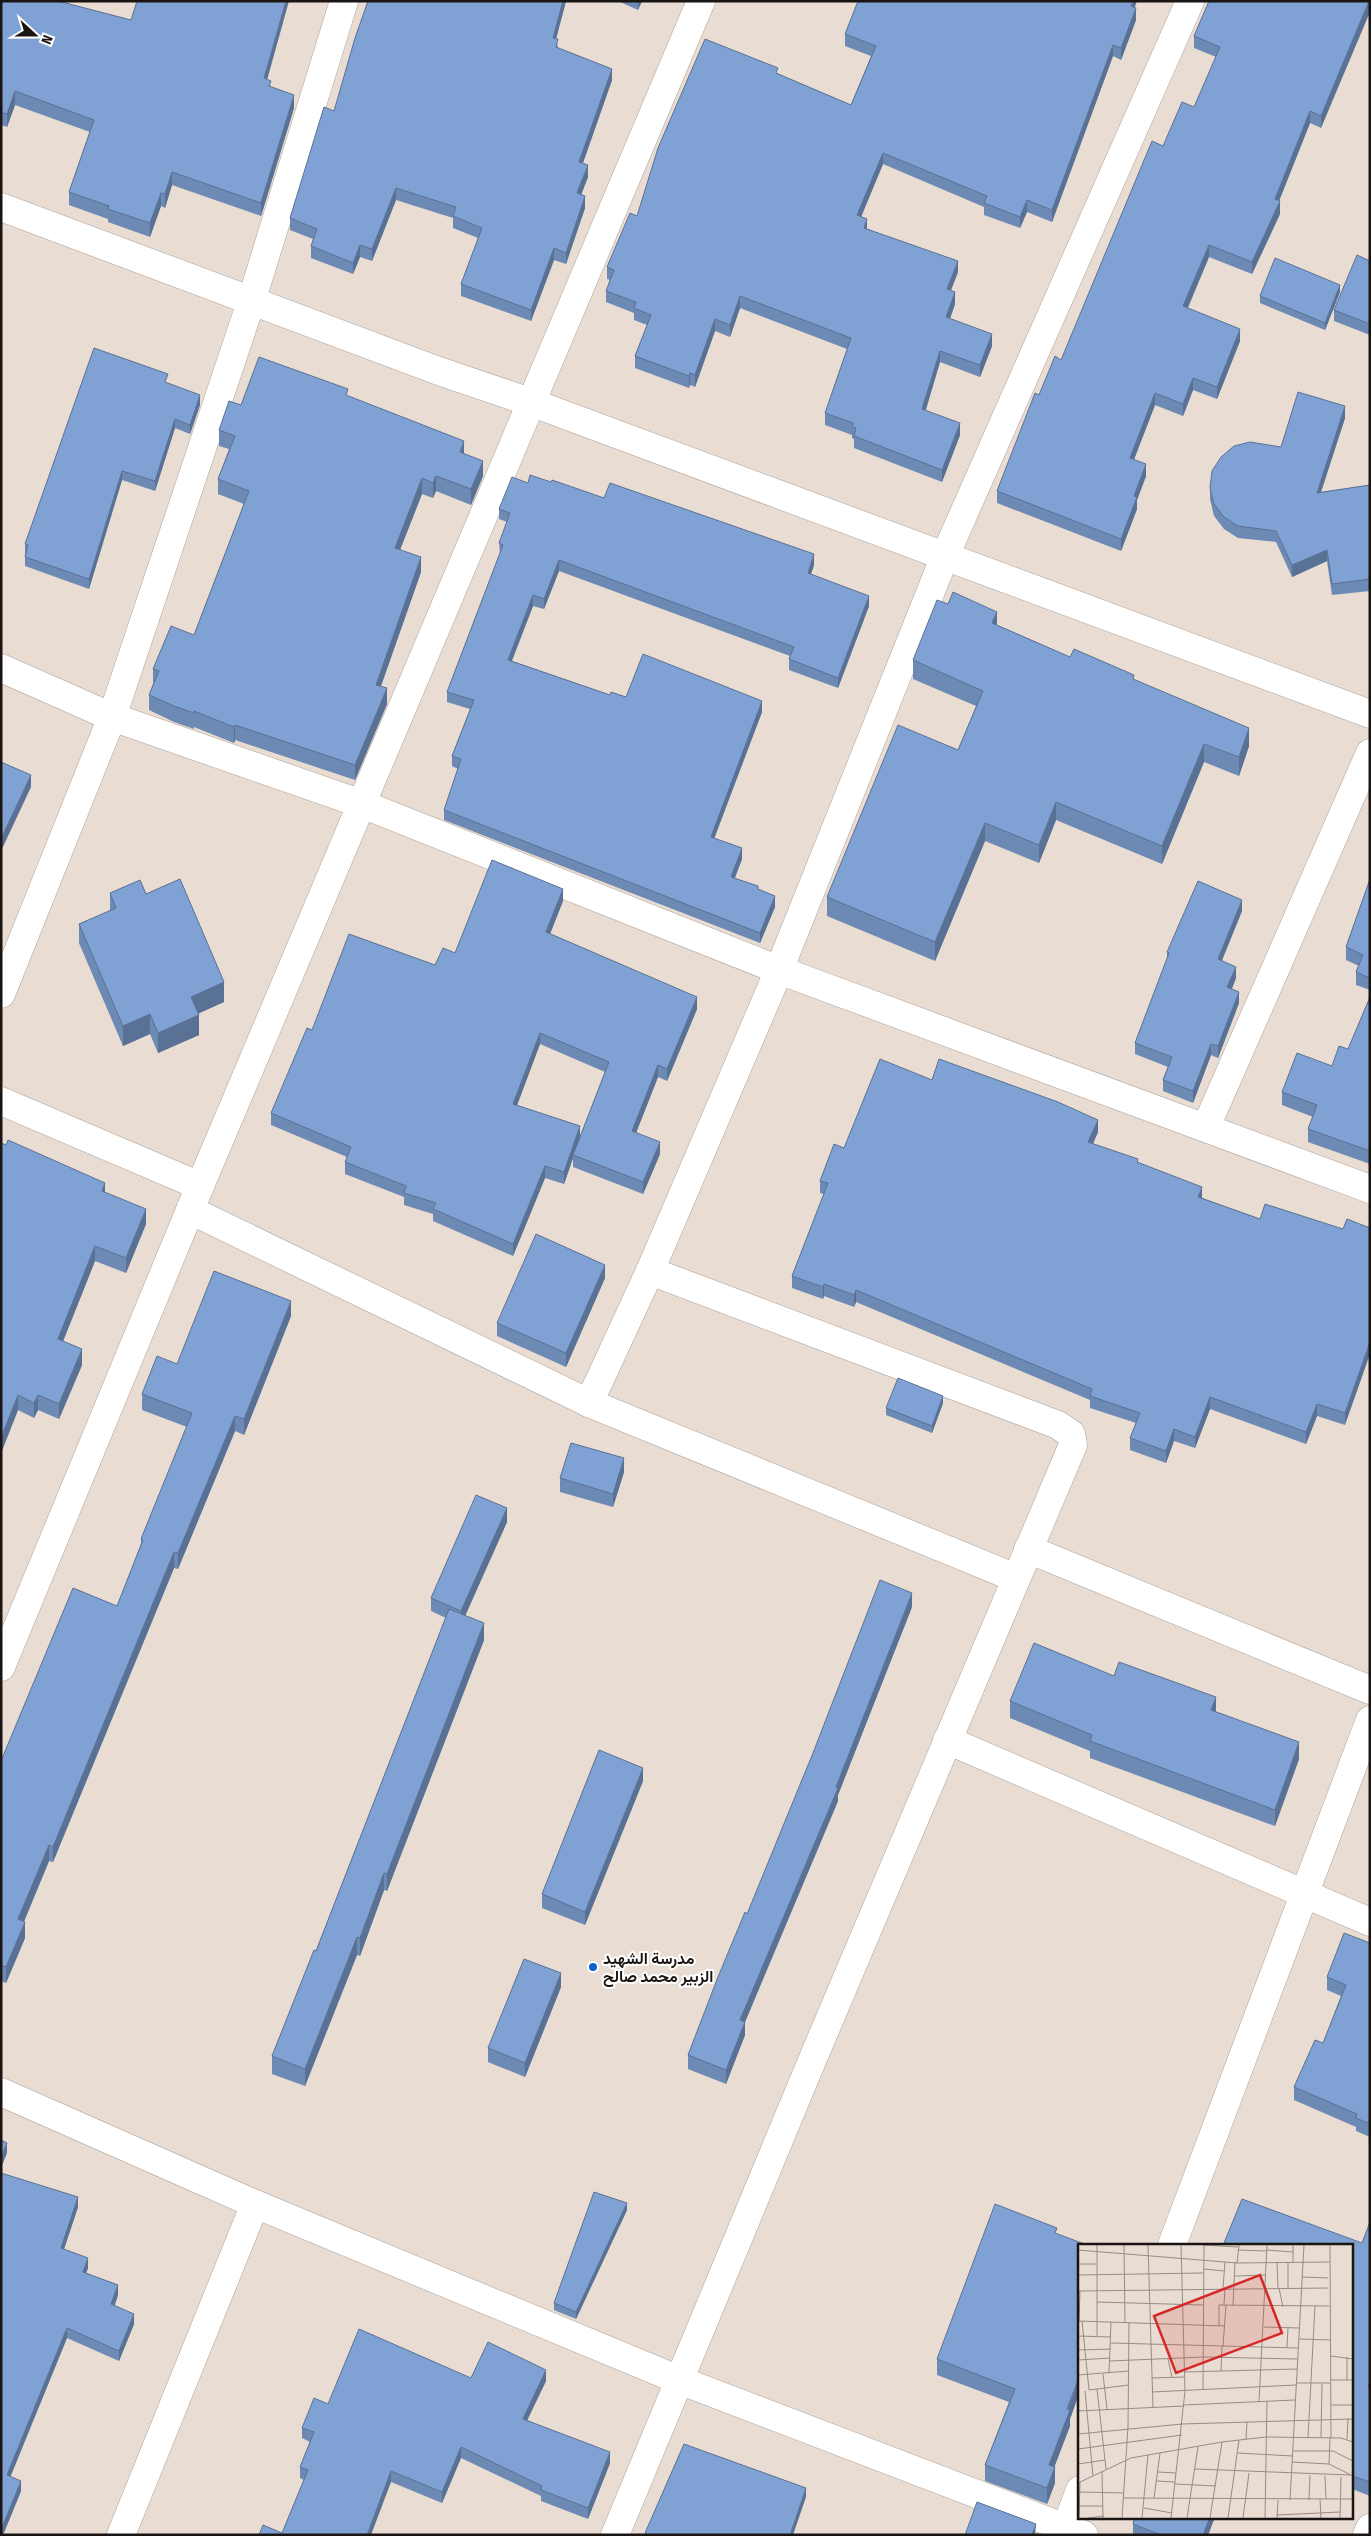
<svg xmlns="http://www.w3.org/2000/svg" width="1371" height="2536" viewBox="0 0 1371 2536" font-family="'Fira Sans Condensed',Vazirmatn,sans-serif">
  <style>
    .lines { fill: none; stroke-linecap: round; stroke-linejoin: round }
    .minor-casing { stroke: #afa299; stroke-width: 29 }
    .minor { stroke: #fff; stroke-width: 28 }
    .wall { fill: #6d8ab5; fill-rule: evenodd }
    .shaded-wall { fill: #597194 }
    .building { fill: #7fa1d3; stroke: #597194 }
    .poi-dot { fill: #0d62cc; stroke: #fff; stroke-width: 2 }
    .labels { text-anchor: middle; stroke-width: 4; stroke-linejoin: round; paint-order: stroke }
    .poi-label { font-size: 16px; font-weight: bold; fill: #1a1512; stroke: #fff; text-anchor: start }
    .inset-road { fill: none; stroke: #968c85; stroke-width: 1 }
    .view { fill: #d62828; fill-opacity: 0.15; stroke: #d62828; stroke-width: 2.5 }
    .inset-edge { fill: none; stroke: #1a1512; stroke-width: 2.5 }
  </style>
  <rect width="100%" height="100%" fill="#e9dcd2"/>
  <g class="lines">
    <g class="minor-casing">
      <g id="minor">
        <path d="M1,207l435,163 94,32 840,312"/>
        <path d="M1,668l111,49 250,87 417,166 591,219"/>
        <path d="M1,994l111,-277 139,-415 93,-301"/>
        <path d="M1,1101l199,85"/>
        <path d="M1206,1127l164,-374"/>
        <path d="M190,1210l399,193 427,175"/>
        <path d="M589,1403l61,-132 129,-301 166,-414 245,-555"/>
        <path d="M1028,1549l342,141"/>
        <path d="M1,1667l199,-481 501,-1185"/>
        <path d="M947,1740l423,182"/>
        <path d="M1,2092l254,112 424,176 405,155"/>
        <path d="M1172,2245l198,-525"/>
        <path d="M121,2535l134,-331"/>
        <path d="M615,2535l196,-472 262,-618 -2,-11 -13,-9 -408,-154"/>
        <path d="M1063,2535l17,-45"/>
        <path d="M1367,2535l3,-7"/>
      </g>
    </g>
    <use href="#minor" class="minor"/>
  </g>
  <g class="wall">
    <path d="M1,1l266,78 4,8 23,21 -33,108 -89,-31 -7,23 -4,-2 -11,31 -42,-15v-3l-39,-14v-13l21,-60 -75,-27 -8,22 -6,-2z"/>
    <path d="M368,1h198l-10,38 2,9 54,32 -29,83 5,14 -7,18 4,13 -19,56 -12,-4 -23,61 -70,-25v-12l17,-46 -25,-10v-10l-57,-18 -24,61 -12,-4 -7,17 -42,-16v-12l2,-7 -23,-9v-12l44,-107z"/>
    <path d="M618,1h24l-4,9z"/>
    <path d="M1370,1l-49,127 -11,-5 -31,78 1,13 -28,60 -43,-17 -21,51 52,33 -23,58 -24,-9 -10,26 -28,-11 -21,54 12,17 -9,24v9l-16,42 -124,-48v-12l42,-96 22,-35 133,-253 22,-50 -22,-9v-12z"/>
    <path d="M1135,7l1,13 -15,40 -8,-4 -61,166 -25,-10 -7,16 -36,-13v-8l-101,-43 -22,52 6,13 91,43 -7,18 4,14 -5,15 42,27 -12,31 -40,-15 -14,48 34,25 -18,47 -88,-34v-9l-2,-1v-3l-27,-10v-12l22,-64 -107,-41 -10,29 -15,-6 -20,56 -5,-2 -1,3 -54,-20v-12l12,-31 -13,-5v-7l-28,-11v-11l4,-11 -3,-1v-12l30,-51 141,-142 73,31 20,-49 -26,-10v-12z"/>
    <path d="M1370,261v74l-36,-14v-11z"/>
    <path d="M1340,292l-15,38 -65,-27v-7z"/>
    <path d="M168,383l32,22 -10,29 -15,-6 -20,63 -33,-11 -33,109 -64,-23v-22z"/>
    <path d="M348,396l116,58 19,22 -12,29 -35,-14 -3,7 -11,-4 -22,55 21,23 -40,114 6,18 -32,76 -120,-40 -1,3 -40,-16v2l-20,-7 -25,-12v-15l4,-11v-15l41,-34 50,-131 -26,-10v-15l11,-30 -10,-3v-16l22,-25z"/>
    <path d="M1345,418l-24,74 49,-7v106l-38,4 -5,-34 -35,16 -16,-35 -38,-4 -14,-9 -10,-13 -4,-17v-11l71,-41z"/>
    <path d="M551,482l263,83 -3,9 58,32 -31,82 -49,-18v-11l1,-3 -231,-85 -15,38 -11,-3 -21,55 98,34 16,2 136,15 -48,126 28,21 -7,19 23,11 17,18 -15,36 -316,-123v-10l14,-41 -6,-3v-10l18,-47 -23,-7v-10l53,-138 -1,-11 8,-21 -8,-3v-10l29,-26z"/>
    <path d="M997,625l73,32 64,23 115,66 -10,30 -35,-14 -42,102 -106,-44 -17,43 -54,-22 -50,120 -108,-45v-19l131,-147 18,-44 -63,-27v-19z"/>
    <path d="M1370,879v111l-14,-5v-13l3,-6 -13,-6v-13z"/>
    <path d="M110,893l36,1 78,108 -26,11 1,22 -41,18 -8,-19 -27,12 -44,-103v-19l31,-13z"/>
    <path d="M563,901l-13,33 147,75 -30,72 -9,-4 -22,56 24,21 -17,40 -70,-27v-9l-9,26 -19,-6 -32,78 -80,-35v-7l-29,-9v-8l-59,-23v-12l2,-5 -76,-32v-12l41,-83 123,-65 20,-12zM540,1044l65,28 -25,65 -63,-32z"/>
    <path d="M1242,911l-20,49 14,18 -4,11 7,14 -21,55 -7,-3 -18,48 -30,-12v-11l5,-13 -33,-13v-11l32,-84v-7z"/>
    <path d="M1370,997v167l-62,-22v-13l5,-12 -31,-12v-13l50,-26 16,-17z"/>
    <path d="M932,1080l166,52 -5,12 45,18 64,36 58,21 83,10 4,-10 -2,206 -28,-9 -11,28 -96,-35 -15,39 -21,-7 -8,22 -36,-13v-12l6,-15 -46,-15v-8l-234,-98 -2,5 -30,-11 -1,3 -31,-11v-12l32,-82 -4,-1v-12l24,-33z"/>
    <path d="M1,1143l104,49 41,32 -20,49 -31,-12 -32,80 19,24 -23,54 -21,-9 -4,8 -16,-8 -17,43z"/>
    <path d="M605,1278l-39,89 -69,-31v-13z"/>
    <path d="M291,1316l-47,119 -9,-4 -57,138 -4,-1 -121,294 -4,-1 -25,61 1,16 -19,45 -5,-2v-220l116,-155 24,-62v-5l46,-112 -45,-17v-16l35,-30z"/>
    <path d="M943,1403l-11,30 -46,-18v-7z"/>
    <path d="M624,1472l-11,35 -53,-15v-14z"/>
    <path d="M507,1522l-42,94 19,24 -97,251 -3,-1 -24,66 -3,-1 -52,131 -33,-12v-18l44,-105 130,-333 -15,-7v-13z"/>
    <path d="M912,1607l-74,188v6l-93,221v13l-19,49 -38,-15v-14l59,-141z"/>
    <path d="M1114,1676l102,36 83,47 -24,67 -185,-68v-7l-80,-33v-17z"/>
    <path d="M643,1781l-58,144 -43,-17v-14z"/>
    <path d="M1370,1943v194l-14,-6v-4l-62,-27v-13l29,-44 18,-47 -14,-6v-13z"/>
    <path d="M561,1987l-36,90 -37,-15v-14z"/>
    <path d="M1,2173l77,34 -14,42 24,19 -2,5 32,22 -3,10 19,19 -15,37 -52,-23 -57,139 11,14 -18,44z"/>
    <path d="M627,2210l-51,109 -22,-9v-7z"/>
    <path d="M1370,2222v274l-18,-7v-244h-128v-2h138z"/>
    <path d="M1057,2234l23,11v146l-10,28v7l-16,41 1,16 -8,21 -62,-23v-16l24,-63 -72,-27v-16z"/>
    <path d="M471,2378l75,3 -19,39 83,43 -22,56 -47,-18v-5l-80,-38 -19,45 -51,-21 -109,51 22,-53 -4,-2v-11l10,-25 -8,-4v-10l26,-24z"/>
    <path d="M1135,2517h80l-7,18h-75v-11z"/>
  </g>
  <g class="shaded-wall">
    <path d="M286,1h3l-25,90v-13z"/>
    <path d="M563,1h3l-13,49v-12z"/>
    <path d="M638,1h4l-4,9z"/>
    <path d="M1133,1h4l-6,17v-12z"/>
    <path d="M1369,1l1,11 -49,116v-12z"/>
    <path d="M1136,8v12l-15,40v-12z"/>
    <path d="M1113,45v11l-61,166v-12z"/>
    <path d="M612,69v11l-33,94v-12z"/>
    <path d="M15,91v14l-8,22v-13z"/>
    <path d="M294,95v13l-33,108v-13z"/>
    <path d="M1310,111v12l-35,88v-12z"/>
    <path d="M883,153v11l-26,63v-12z"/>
    <path d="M588,165v12l-11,28v-12z"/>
    <path d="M172,172v13l-7,23v-14z"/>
    <path d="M396,188v12l-24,61v-12z"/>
    <path d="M161,193v13l-11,31v-14z"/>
    <path d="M585,196v12l-19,56v-11z"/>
    <path d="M1027,200v12l-7,16v-11z"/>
    <path d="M1280,201v13l-28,60v-12z"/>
    <path d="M867,219v11l-3,-2z"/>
    <path d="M360,245v12l-7,17v-11z"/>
    <path d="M1209,245v12l-26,61v-12z"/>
    <path d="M554,248v12l-23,61v-11z"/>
    <path d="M958,261v11l-11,28v-11z"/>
    <path d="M1340,285v7l-15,38v-7z"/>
    <path d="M955,292v12l-9,25v-12z"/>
    <path d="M740,296v12l-10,29v-12z"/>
    <path d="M715,319v12l-20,56v-12z"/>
    <path d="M1240,329v12l-23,58v-12z"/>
    <path d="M992,334v12l-12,31v-12z"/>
    <path d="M940,351v11l-18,59v-12z"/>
    <path d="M690,373v12l-1,3v-12z"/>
    <path d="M1193,378v12l-10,26v-12z"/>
    <path d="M1155,393v12l-25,65v-12z"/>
    <path d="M200,395v10l-10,29v-9z"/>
    <path d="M1345,406v12l-28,86v-11z"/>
    <path d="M175,419v9l-20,63v-10z"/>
    <path d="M960,423v12l-18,47v-12z"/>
    <path d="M464,441v15l-4,-4z"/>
    <path d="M483,461v15l-12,29v-16z"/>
    <path d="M1146,464v12l-9,24v9l-16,42v-12l13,-43z"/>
    <path d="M122,471v9l-33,109v-10z"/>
    <path d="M436,476v15l-3,7v-15z"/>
    <path d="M422,478v16l-27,69v-15z"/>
    <path d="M1327,550v11l-35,16v-12z"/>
    <path d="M814,554v11l-6,18v-10z"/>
    <path d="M421,557v15l-45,128v-15z"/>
    <path d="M559,560v11l-15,38v-10z"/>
    <path d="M533,595v11l-25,64v-10z"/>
    <path d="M869,596v10l-31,82v-10z"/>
    <path d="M997,612v18l-5,-7z"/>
    <path d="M387,688v16l-32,76v-15z"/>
    <path d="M762,701v11l-51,135v-10z"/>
    <path d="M235,725v15l-1,3v-16z"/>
    <path d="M1249,728v18l-10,30v-19z"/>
    <path d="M1204,744v18l-42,102v-18z"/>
    <path d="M31,775v12l-30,64v-12z"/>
    <path d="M1056,802v18l-17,43v-18z"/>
    <path d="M985,823v18l-50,120v-19z"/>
    <path d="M742,848v11l-11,28v-10z"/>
    <path d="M563,889v12l-17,43v-12z"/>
    <path d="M775,896v11l-15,36v-10z"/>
    <path d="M1242,900v11l-24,59v-11z"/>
    <path d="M1236,967v11l-9,21v-12z"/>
    <path d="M224,982v20l-33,15v-20z"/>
    <path d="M1239,992v11l-21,55v-12z"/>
    <path d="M697,997v12l-30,72v-12z"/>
    <path d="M150,1014v20l-27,12v-20z"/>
    <path d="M199,1015v20l-41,18v-20z"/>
    <path d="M540,1033v11l-27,72v-12z"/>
    <path d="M1211,1044v11l-18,48v-12z"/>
    <path d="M658,1065v12l-26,66v-12z"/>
    <path d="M1098,1120v12l-10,22v-12z"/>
    <path d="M580,1126v12l-7,17v3l-9,26v-12z"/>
    <path d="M660,1142v12l-17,40v-12z"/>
    <path d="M545,1166v12l-32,78v-12z"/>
    <path d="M105,1183v15l-3,-7z"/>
    <path d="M1202,1187v12l-4,-2z"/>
    <path d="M146,1209v15l-20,49v-15z"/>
    <path d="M95,1246v15l-37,93v-15z"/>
    <path d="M605,1265v13l-39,89v-14z"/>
    <path d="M824,1284v12l-1,3v-12z"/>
    <path d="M856,1290v12l-2,5v-12z"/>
    <path d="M291,1301v15l-47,119v-16z"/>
    <path d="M1370,1342v12l-25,71v-12z"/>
    <path d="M82,1349v16l-23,54v-15z"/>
    <path d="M18,1395v15l-17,43v-15z"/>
    <path d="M38,1395v15l-4,8v-15z"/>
    <path d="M943,1396v7l-11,30v-7z"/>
    <path d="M1210,1397v12l-15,39v-11z"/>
    <path d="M1317,1404v12l-11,28v-12z"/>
    <path d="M235,1416v15l-57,138v-16z"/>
    <path d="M1174,1429v12l-8,22v-12z"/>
    <path d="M624,1458v14l-11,35v-13z"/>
    <path d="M507,1508v14l-46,103v-14z"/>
    <path d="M174,1552v16l-121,294v-15z"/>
    <path d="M912,1593v14l-74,188v6l-93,221v13l-19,49v-14l14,-50 96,-233z"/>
    <path d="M484,1623v17l-97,251v-17z"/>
    <path d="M1216,1697v17l-5,-4z"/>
    <path d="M1299,1742v17l-24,67v-16z"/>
    <path d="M643,1768v13l-58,144v-13z"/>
    <path d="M49,1845v16l-31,74v-16z"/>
    <path d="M384,1873v17l-24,66v-18z"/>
    <path d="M25,1922v16l-19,45v-16z"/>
    <path d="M357,1937v18l-52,131v-17z"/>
    <path d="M561,1973v14l-36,90v-14z"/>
    <path d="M7,2143v10l-6,15v-10z"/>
    <path d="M78,2197v10l-17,51v-10z"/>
    <path d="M627,2203v7l-51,109v-7z"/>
    <path d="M88,2258v10l-5,14v-10z"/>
    <path d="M118,2285v10l-7,19v-10z"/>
    <path d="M134,2314v10l-15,37v-10z"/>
    <path d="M67,2328v10l-60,147v-10z"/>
    <path d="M546,2370v11l-23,48v-10z"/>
    <path d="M1080,2375v16l-10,28v7l-21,55v-16z"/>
    <path d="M461,2447v11l-19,45v-11z"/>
    <path d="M610,2452v11l-22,56v-11z"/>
    <path d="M1055,2467v16l-8,21v-16z"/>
    <path d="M391,2471v11l-20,53h-4z"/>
    <path d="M21,2481v10l-18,44h-2v-5z"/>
    <path d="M806,2488v9l-13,38h-3z"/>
    <path d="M1210,2517h5l-7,18h-5z"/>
    <path d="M1036,2524l-1,11h-3z"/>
  </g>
  <g class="building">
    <path d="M1,1h57l73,19 6,-19h149l-22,77 7,3 -2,5 25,9 -33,108 -89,-31 -7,22 -4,-1 -11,30 -42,-14 1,-3 -40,-14 25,-72 -79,-29 -8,23 -6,-2z"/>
    <path d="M368,1h195l-10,37 5,1 -2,8 56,22 -33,93 9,3 -11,28 8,3 -19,57 -12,-5 -23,62 -70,-26 21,-56 -29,-12 3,-9 -60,-19 -24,61 -12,-4 -7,18 -42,-17 6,-17 -27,-11 34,-111 10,4 21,-73z"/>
    <path d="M858,1h275l-2,5 5,2 -15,40 -8,-3 -61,165 -25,-10 -7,17 -36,-14 3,-7 -104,-43 -26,62 10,4 -3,9 94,33 -11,28 8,3 -9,25 46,17 -12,31 -40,-14 -18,58 38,14 -18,47 -88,-34 2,-8 -4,-1 1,-4 -28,-10 26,-75 -111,-42 -10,29 -15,-6 -20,56 -5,-2 -1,3 -54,-20 16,-41 -17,-7 2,-6 -30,-11 8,-21 -7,-3 23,-54 7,3 21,-68 47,-109 73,29 -2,5 75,32 25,-59 -31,-12z"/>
    <path d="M1209,1h160l-48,115 -11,-5 -35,88 5,2 -28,61 -43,-17 -26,61 57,23 -23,58 -24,-9 -10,26 -28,-11 -25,65 16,6 -12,32 3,1 -16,42 -124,-48 38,-98 4,2 16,-39 6,4 91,-219 11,5 19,-44 12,5 26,-60 -26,-11z"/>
    <path d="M1357,255l13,6v63l-36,-14z"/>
    <path d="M1275,258l65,27 -15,38 -65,-27z"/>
    <path d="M94,348l74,26 -3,8 35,13 -10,30 -15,-6 -20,62 -33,-10 -33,108 -64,-22 3,-12 -3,-1z"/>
    <path d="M259,357l89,32 -2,6 118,46 -4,11 23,9 -12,28 -35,-13 -3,7 -11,-5 -27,70 26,9 -45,128 11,3 -32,77 -120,-40 -1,2 -40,-16v2l-20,-7 -25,-11 10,-24 -6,-2 18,-43 23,9 55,-144 -31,-12 17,-43 -16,-6 10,-29 12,4z"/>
    <path d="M1298,392l47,14 -28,87 53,-8v94l-38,5 -5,-34 -35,15 -16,-34 -38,-5 -14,-9 -10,-13 -4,-16 2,-17 9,-14 13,-11 16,-4 31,5z"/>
    <path d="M530,475l21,7 1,-2 52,18 6,-15 204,71 -6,19 61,23 -31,82 -49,-19 5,-12 -235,-87 -15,39 -11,-4 -25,65 102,35 1,-3 15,5 17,-43 119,47 -51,136 31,11 -11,29 27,9v3l17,7 -15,37 -316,-123 17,-51 -9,-3 22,-56 -27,-8 56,-147 -4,-2 11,-30 -11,-4 13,-32 16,6z"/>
    <path d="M953,592l44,20 -5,11 78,34 4,-8 60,26 -1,4 116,49 -10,29 -35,-13 -42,102 -106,-44 -17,43 -54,-22 -50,119 -108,-45 71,-172 60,25 25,-59 -70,-31 24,-60 11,4z"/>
    <path d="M1,762l30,13 -30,64z"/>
    <path d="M492,860l71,29 -17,43 151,65 -30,72 -9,-4 -26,66 28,11 -17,40 -70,-27 36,-93 -69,-29 -27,71 67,22 -16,46 -19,-6 -32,78 -80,-35 3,-6 -32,-10 2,-7 -61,-24 6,-15 -80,-34 36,-85 5,2 37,-96 86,31 8,-17 12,5z"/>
    <path d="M180,879l44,103 -33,15 8,18 -41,18 -8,-19 -27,12 -44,-102 37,-16 -6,-15 30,-13 6,14z"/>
    <path d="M1370,879v99l-14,-6 7,-17 -17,-8z"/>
    <path d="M1198,881l44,19 -24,59 18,8 -9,20 12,5 -21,54 -7,-2 -18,47 -30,-11 9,-23 -37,-14 34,-90 -2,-1z"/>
    <path d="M1370,997v154l-62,-22 9,-24 -35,-13 15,-39 35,13 7,-20 9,3z"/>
    <path d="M880,1059l52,21 7,-21 119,43 40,18 -10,22 50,17 -1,3 65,25 -4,10 62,22 5,-15 78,25 4,-10 23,9v114l-25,71 -28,-9 -11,28 -96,-35 -15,40 -21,-8 -8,22 -36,-13 10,-25 -50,-17 2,-7 -236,-99 -2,5 -30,-11 -1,3 -31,-11 36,-93 -8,-2 14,-37 10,4z"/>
    <path d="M8,1140l97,43 -3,8 44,18 -20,49 -31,-12 -37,93 24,10 -23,55 -21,-9 -4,8 -16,-8 -17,43v-295l5,2z"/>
    <path d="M536,1234l69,31 -39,88 -69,-30z"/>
    <path d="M214,1271l77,30 -47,118 -9,-3 -57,137 -4,-1 -121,295 -4,-2 -31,74 7,3 -19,45 -5,-2v-204l72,-173 44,18 26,-66 -2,-1 51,-126 -50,-19 15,-38 20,8z"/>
    <path d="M898,1378l45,18 -11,30 -46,-18z"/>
    <path d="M571,1443l53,15 -11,36 -53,-16z"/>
    <path d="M476,1495l31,13 -46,103 -30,-13z"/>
    <path d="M880,1580l32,13 -76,194 2,1 -98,232 5,2 -19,48 -38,-15 30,-78 27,-65 2,2 66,-161z"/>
    <path d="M449,1609l35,14 -97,251 -3,-1 -24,65 -3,-1 -52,132 -33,-13 42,-106 2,1z"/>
    <path d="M1034,1643l80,33 5,-14 97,35 -5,13 88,32 -24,68 -185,-69 2,-6 -82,-34z"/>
    <path d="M599,1750l44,18 -58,144 -43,-18z"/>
    <path d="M1344,1933l26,10v181l-14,-6 1,-4 -63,-27 21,-47 8,3 23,-58 -19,-8z"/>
    <path d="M524,1959l37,14 -36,90 -37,-15z"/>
    <path d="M1,2140l6,3 -6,15z"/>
    <path d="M1,2173l77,24 -17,51 27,10 -5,14 35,13 -7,19 23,10 -15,37 -52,-23 -60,147 14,6 -20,49z"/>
    <path d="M594,2192l33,11 -51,109 -22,-9z"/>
    <path d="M1242,2199l120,44 8,-21v160l-2,6h2v94l-18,-6v-231h-124l-4,-2z"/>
    <path d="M995,2204l62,24 -2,5 32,12h-7v130l-13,34 3,1 -21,55 6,2 -8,21 -62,-23 30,-76 -78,-30z"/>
    <path d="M359,2329l112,49 17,-36 58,28 -23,49 87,33 -22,56 -47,-18 1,-4 -81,-39 -19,45 -51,-21 -24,64h-108l4,-10 19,8 26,-63 -8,-3 14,-35 -12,-4 12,-30 14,6z"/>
    <path d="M684,2444l122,44 -16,47h-142l-3,-2z"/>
    <path d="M977,2502l59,22 -4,11h-67z"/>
    <path d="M1135,2517h75l-7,18h-42l-28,-11z"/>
  </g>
  <circle class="poi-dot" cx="593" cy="1967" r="5"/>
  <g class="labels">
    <g class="poi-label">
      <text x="603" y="1964">مدرسة الشهيد<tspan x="603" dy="18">الزبير محمد صالح</tspan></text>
    </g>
  </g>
  <g transform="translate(1078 2244)">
    <rect width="275" height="275" fill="#e9dcd2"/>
    <path class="inset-road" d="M19,1v91M46,1l1,77M70,1l5,163M126,1l34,2M252,1l1,193M0,6l159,13 92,-1M160,6l28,1M188,6l27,2M199,18l1,26M210,18v26M215,18v-17M159,19l2,-18M0,20h18M126,25l20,2M0,31l125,-2M157,32l31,-1M224,33l26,1M145,44l2,-26M201,44l4,19M0,47l250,-3M19,58l106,3M146,61l1,-17M155,62l2,-44M0,77l147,5M1,77l1,-30M4,77l7,69M141,82v-21l110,1M186,83l35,1M0,92l33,1M221,95l32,1M33,99l187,5M145,102l3,-41M209,103l1,-19M0,106l33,-1M253,112l22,3M269,113v23M90,115l4,18M0,116l32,-2M32,117l94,-4 93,2M143,127l1,-25M107,128l112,-3M31,129l2,-51M25,130l4,35M0,131l51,-4M74,134l32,-1M252,136h23M218,139h34M19,145l9,80M11,146l40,-5M125,146l1,-145M7,147l8,85M74,148l144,-7M181,158l8,-157M106,161l111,-5M253,161h22M0,167l106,-5M0,190l104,-10 171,-5M230,193l7,-131M243,193l1,-53M168,195l1,-17M269,195l1,-20M0,205l104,-14M215,207h40l20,10M160,209l55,3M214,218l37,2 24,12M0,220l27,-4M251,220l1,-26M117,225l155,6M24,227l1,47M80,228l18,1M247,232l1,23M78,237l19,1M0,239l53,-25 91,-16 44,-5 75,1 12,4M97,240l41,2M2,248l44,1M46,254l229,1M76,254l6,-45M242,255l1,19M212,256l14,-255M231,256l1,-25M1,262h24M66,264l28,5M199,271l63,-3M1,274l1,-36M10,274l16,-2M44,274l6,-91 1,-104M64,274l6,-63M93,274l14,-127 -4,-146M109,274l11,-71M132,274l12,-76M150,274l11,-78M165,274l6,-45M187,274l2,-117M199,274l1,-18M262,274l1,-41"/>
    <path class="view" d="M182,31l22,58 -106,40 -22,-57z"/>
    <rect width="275" height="275" class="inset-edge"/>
  </g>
  <rect width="1371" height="2536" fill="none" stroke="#1a1512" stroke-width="5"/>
  <g transform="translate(35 35) rotate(111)" stroke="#ffffff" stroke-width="4" paint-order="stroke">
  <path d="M0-4L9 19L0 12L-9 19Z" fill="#1a1512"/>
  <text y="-8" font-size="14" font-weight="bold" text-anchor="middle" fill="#1a1512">N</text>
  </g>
</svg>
